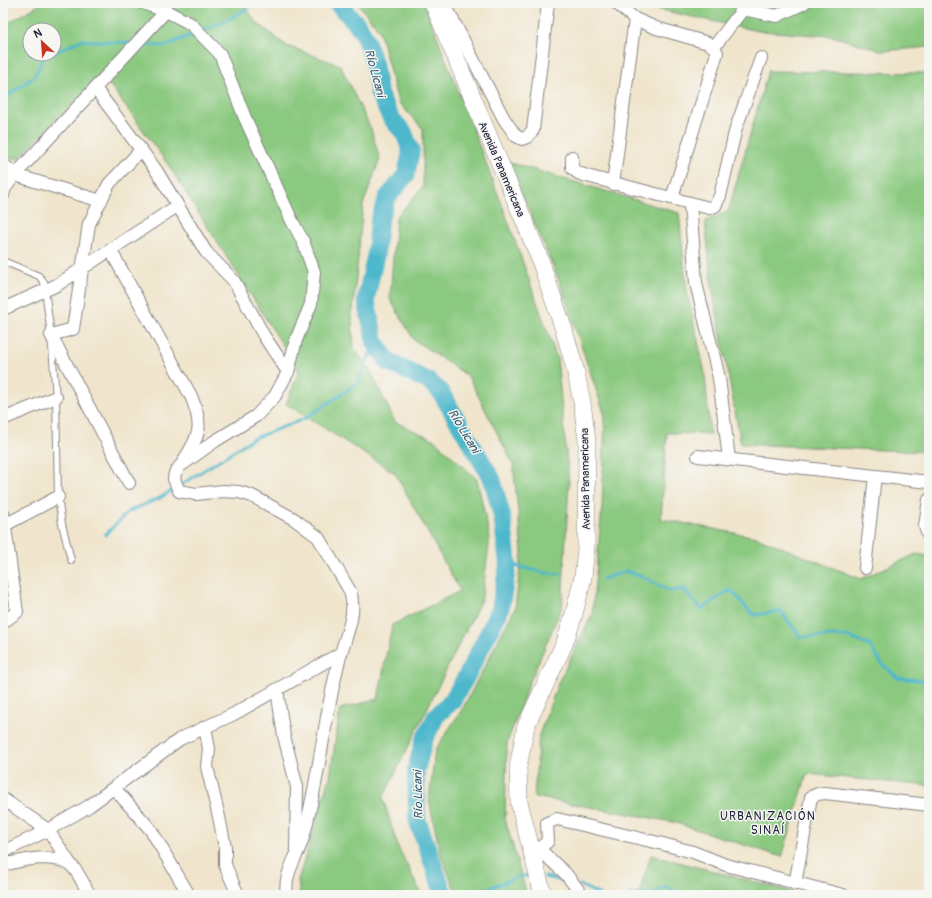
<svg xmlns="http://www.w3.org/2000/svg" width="932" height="898" viewBox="0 0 932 898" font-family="Pangolin,sans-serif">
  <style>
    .green { fill: #8bc980; stroke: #56765e; fill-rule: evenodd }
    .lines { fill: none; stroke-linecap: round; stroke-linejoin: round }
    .stream { stroke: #4eb7cc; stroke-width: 3 }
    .river { stroke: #4eb7cc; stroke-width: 18 }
    .lane-casing { stroke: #898484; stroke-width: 8 }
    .street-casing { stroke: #898484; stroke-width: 14 }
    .secondary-casing { stroke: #898484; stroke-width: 18 }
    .lane { stroke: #fff; stroke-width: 6 }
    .street { stroke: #fff; stroke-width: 12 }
    .secondary { stroke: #fff; stroke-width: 17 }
    .labels { text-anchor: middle; stroke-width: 3; stroke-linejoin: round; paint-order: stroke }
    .street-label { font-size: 11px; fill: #22223b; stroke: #f6f6f2 }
    .water-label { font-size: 12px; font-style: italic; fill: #31566e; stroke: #f6f6f2 }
    .neighbourhood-label { font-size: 12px; letter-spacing: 1px; fill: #22223b; stroke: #f6f6f2 }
  </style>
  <rect width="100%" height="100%" fill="#f6f6f2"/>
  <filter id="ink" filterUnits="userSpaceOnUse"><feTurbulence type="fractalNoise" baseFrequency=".025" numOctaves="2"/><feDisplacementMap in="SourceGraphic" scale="8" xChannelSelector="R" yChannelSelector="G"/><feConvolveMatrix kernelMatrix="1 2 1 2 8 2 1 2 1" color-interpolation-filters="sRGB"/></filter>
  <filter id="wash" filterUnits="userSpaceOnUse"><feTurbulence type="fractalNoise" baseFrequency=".012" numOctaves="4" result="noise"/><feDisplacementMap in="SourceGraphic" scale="16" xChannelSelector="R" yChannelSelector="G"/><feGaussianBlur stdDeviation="0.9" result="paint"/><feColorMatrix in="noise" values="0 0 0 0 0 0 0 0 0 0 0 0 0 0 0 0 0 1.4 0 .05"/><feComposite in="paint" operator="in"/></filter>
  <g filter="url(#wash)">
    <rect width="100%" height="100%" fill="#f0e5cc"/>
    <g class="green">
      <path d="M42,3h201l13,19 31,24 53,19 31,64 9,30 -17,46 -11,115 2,28 18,26 23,48 38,17 44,40 13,59 -8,60 -99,200 15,49 24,48h-122l-2,-15 32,-103 10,-68 38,-10 14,-74 68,-34 -65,-118 -109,-69 13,-33 -130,-205 -67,-92 -84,85 -15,-4v-129zM30,30h24v24h-24z"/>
      <path d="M357,3h67l80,207 53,148 12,125 -7,124 -34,79 -21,57 -2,76 22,76h-70l-17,-42 -11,-53 6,-50 28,-42 52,-100 7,-56 -9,-88 -45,-88 -54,-36 -24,-41 6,-82 27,-30v-58l-25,-27 -19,-72z"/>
      <path d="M641,3h288v44l-46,4 -51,-15 -74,-5 -111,-24z"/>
      <path d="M768,71l161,2v379l-188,-8 -29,-157 -7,-66 23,-9z"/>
      <path d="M508,162l171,51 8,79 18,81 5,61 -43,-1 -6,86 95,18 105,42 55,-25 13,2v230l-122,-12 -25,83 -109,-35 -139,-25 5,-62 20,-54 33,-66 10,-107 3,-92 -46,-136z"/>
      <path d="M651,855l154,40h-167z"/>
    </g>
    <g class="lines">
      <g class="stream">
        <path d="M202,31l24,-10 30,-18"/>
        <path d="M141,44l24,2 31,-13"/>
        <path d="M54,53l27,-13 50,3"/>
        <path d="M3,99l32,-23 8,-18 9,-4"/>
        <path d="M181,485l71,-46 54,-21 52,-35 17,-41"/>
        <path d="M105,535l24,-24 31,-13 14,-9"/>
        <path d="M508,564l38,9 16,1"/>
        <path d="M603,579l23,-8 21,8 22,12 16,-2 4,7 12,13 29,-19c12,8 13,18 25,25l26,-4 19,26 47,-1 23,10 12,18 16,14 31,3"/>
        <path d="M545,877l22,5"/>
        <path d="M580,885l20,10"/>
        <path d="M476,895l5,-4 39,-15h13"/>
        <path d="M630,895l24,-2 10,-6 10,3 2,5"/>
      </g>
      <path class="river" d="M337,3l20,21 7,11 10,28 5,31 12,24 13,15 7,18 -5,24 -19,23 -8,23 -3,32 -10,46 9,43 13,20 40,19 12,10 52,88 10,37 6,48 -8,46 -34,67 -14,24 -16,15 -12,24 -8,30 1,49 27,76"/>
    </g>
  </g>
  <g filter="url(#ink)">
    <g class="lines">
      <g class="lane-casing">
        <path id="lane" d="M3,261l36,15 5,6 7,53 5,62 2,100 4,27 9,36"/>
      </g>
      <g class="street-casing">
        <g id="street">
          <path d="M143,3l23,8 25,13 29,30 25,64 47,103 11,20 11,31 -3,32 -15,36 -8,32 -13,24 -19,20 -41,25 -35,25 -5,7 -1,6 5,12 17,3 27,-3 16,1 13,4 42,23 24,18 32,54c7,21 -3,42 -9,62 -17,61 -21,124 -38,185 -6,20 -20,36 -16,57"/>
          <path d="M444,3l60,116 12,17 6,3 5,-2 6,-7 15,-127"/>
          <path d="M616,3l19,16 21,9 52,15 6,4 3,6 -45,145"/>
          <path d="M714,47l29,-38 34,7 27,-13"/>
          <path d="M95,88l61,82 50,82 28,29 30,55 24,36"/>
          <path d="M572,157v11l6,5 9,3 122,32 6,-2 5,-10 16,-68 25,-70"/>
          <path d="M3,164l12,11 86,26"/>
          <path d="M613,184l22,-165"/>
          <path d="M3,195l2,-7 10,-13 151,-164"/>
          <path d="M690,203l6,80 23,95 10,81"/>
          <path d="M111,251l80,145c12,29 10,38 -7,64"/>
          <path d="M3,309l54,-24 120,-79"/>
          <path d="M3,419l53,-22"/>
          <path d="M698,456l231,26"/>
          <path d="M129,483l-78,-148 22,-6 16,-105 20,-40 32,-34"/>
          <path d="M929,500l-4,26 4,12"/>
          <path d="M3,513l14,99 -14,10"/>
          <path d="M3,526l55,-29"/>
          <path d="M865,568l10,-92"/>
          <path d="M277,690l7,46 13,51 -1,60"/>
          <path d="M205,727l4,22 -2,18 12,50 6,30v18l13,30"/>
          <path d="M114,788l37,42 38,65"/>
          <path d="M3,799l45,31 23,35"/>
          <path d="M539,849l27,25 16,21"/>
          <path d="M531,850l8,-1 9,-8 -1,-18 10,-4 102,24 34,9 33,13 117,30"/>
          <path d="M3,852l45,-22 41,-24 91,-67 54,-25 107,-61"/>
          <path d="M3,865c20,-5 52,-13 69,1 7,7 12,20 18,29"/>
          <path d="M795,884l16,-87 7,-3 7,-1 104,12"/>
        </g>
      </g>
      <g class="secondary-casing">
        <path id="secondary" d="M433,3l105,251 26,76 11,39 7,33 5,39 -1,107 -3,29 -9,37 -9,28 -39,84 -8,41 1,35 24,93"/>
      </g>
      <use href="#lane" class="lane"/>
      <use href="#street" class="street"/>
      <use href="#secondary" class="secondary"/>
    </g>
  </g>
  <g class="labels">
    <g class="street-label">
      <text transform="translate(502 169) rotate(67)" y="4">Avenida Panamericana</text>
      <text transform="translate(585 479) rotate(-91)" y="4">Avenida Panamericana</text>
    </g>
    <g class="water-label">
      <text transform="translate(375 73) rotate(75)" y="4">Río Licani</text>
      <text transform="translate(464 431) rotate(59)" y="4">Río Licani</text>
      <text transform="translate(418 795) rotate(-91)" y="4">Río Licani</text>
    </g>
    <g class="neighbourhood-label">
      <text x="768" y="820">URBANIZACIÓN<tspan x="768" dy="14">SINAÍ</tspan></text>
    </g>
  </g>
  <rect width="932" height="898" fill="none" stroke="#f6f6f2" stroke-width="16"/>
  <g transform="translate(42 42) rotate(334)"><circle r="19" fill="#f6f6f2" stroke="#a1a1a9"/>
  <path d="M0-3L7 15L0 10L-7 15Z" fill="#c8321e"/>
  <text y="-6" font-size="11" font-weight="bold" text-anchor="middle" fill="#22223b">N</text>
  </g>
</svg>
